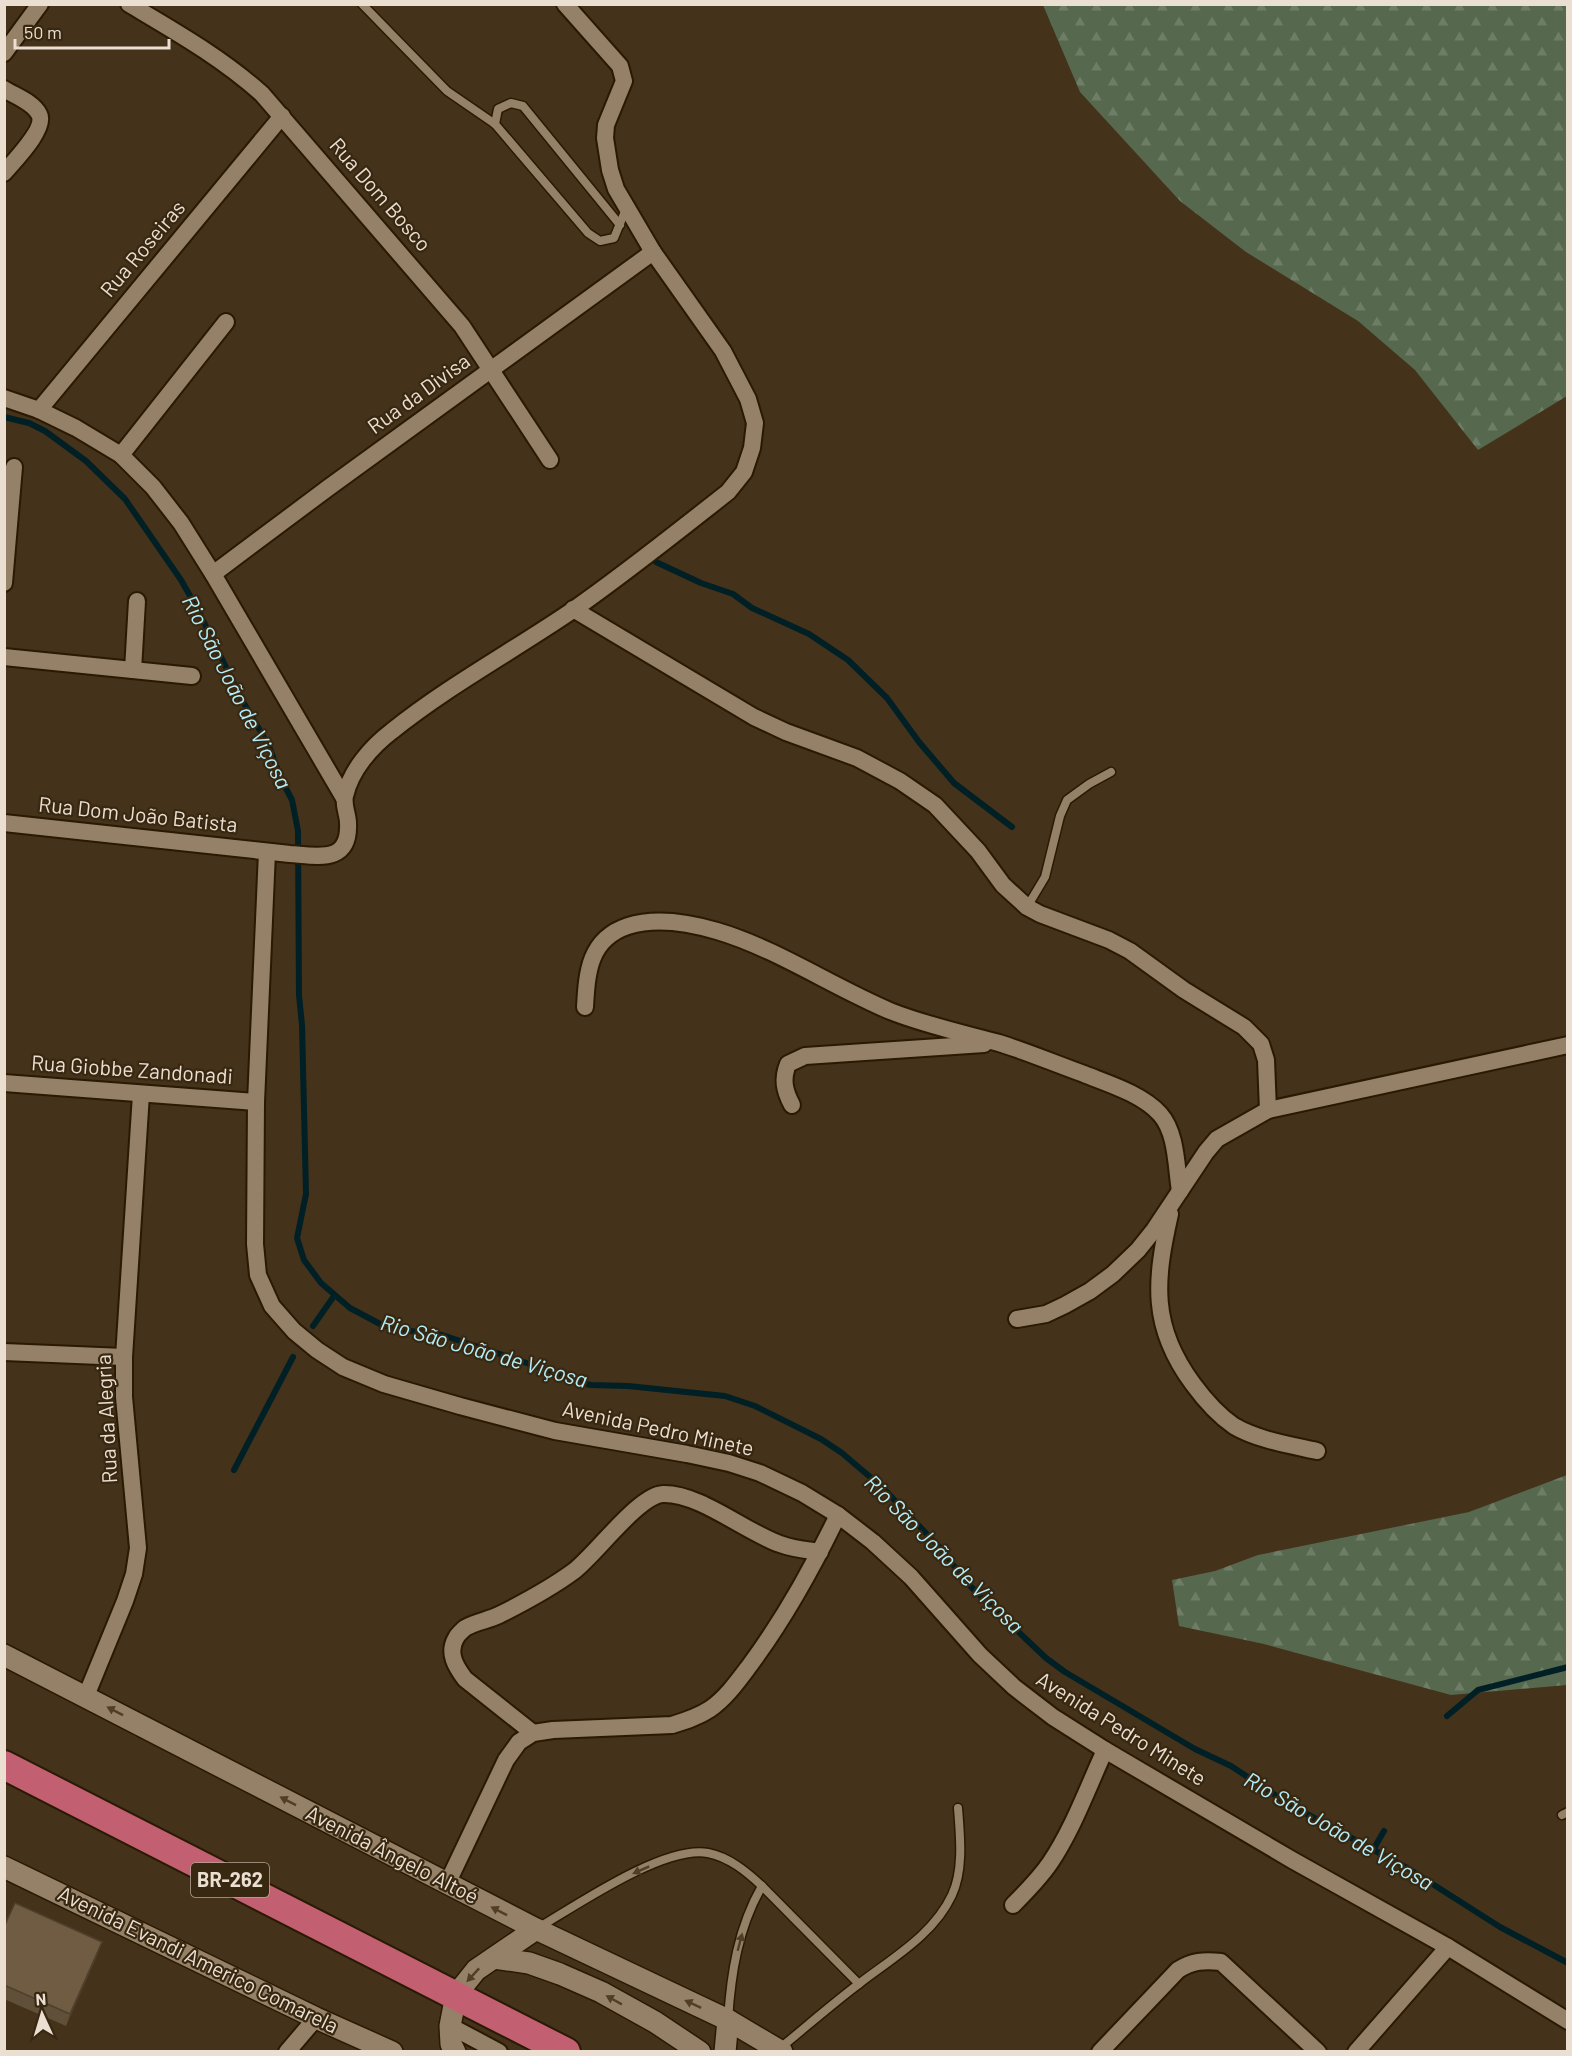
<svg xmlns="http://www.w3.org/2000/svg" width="1572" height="2056" viewBox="0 0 1572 2056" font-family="Barlow,sans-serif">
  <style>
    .forest { fill: url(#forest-firs) }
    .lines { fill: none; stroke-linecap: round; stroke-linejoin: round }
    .stream { stroke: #012025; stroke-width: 6 }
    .service-casing { stroke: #2a1903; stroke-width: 11 }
    .minor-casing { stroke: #2a1903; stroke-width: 20 }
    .tertiary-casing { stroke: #2a1903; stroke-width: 24 }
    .trunk-casing { stroke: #2a1903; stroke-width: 32 }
    .service { stroke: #958167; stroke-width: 8 }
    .minor { stroke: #958167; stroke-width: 16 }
    .tertiary { stroke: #958167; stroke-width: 21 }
    .trunk { stroke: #c26072; stroke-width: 28 }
    .wall { fill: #604f39 }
    .shaded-wall { fill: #4e402e }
    .building { fill: #705c42; stroke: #4e402e; stroke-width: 1.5 }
    .oneway { fill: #503e26 }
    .labels { text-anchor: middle; stroke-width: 4.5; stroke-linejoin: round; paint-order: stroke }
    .shield { fill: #392811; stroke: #b5a897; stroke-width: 1.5 }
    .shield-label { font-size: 20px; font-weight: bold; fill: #eadfd1 }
    .street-label { font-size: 21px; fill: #eadfd1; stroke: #392811 }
    .water-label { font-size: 22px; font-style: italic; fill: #b3eefa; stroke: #392811 }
  </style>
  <defs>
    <pattern id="forest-firs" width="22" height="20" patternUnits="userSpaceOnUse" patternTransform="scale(1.5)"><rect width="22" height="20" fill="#56684d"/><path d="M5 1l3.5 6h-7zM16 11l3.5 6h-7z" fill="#6e7d66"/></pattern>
  </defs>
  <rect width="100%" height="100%" fill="#44321b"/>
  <g class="forest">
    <path d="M1043,5h524v391l-89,54 -63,-80 -57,-49 -112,-69 -66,-51 -100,-109z"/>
    <path d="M1567,1475v210l-116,10 -187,-51 -85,-18 -7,-46 43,-9 43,-16 211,-43z"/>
  </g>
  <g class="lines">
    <g class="stream">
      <path d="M4,417l25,6 16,8 41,30 39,38 56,81 16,28 45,92 27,46 12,33 11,21 6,31 1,164 3,30 4,169 -9,44 7,22 17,23 29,25 32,17 21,5 39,5 106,35 24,11 19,4 37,1 97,10 30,10 66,33 21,14 41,35 58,61 27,35 78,74 19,14 130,77 36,17 61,40 117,63 91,58 68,36"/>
      <path d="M656,562l45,21 32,11 19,14 57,26 39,26 39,38 32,44 35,41 58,44"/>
      <path d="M313,1326l21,-30"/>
      <path d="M234,1470l59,-113"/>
      <path d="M1447,1716l31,-26 90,-23"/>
      <path d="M1373,1850l11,-19"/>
    </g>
    <g class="service-casing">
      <g id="service">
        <path d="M362,4l85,87 48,33 93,109 12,8 14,-3 12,-29"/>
        <path d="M495,124l3,-15 13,-6 12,3 97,119"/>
        <path d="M1027,907l18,-30 15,-61 7,-16 22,-16 22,-12"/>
        <path d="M1562,1815l6,-3"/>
        <path d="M762,1886l97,98"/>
        <path d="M538,1928c39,-23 126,-83 170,-75 21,4 39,19 54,33 -24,42 -31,87 -34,134"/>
        <path d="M779,2049c27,-22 53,-45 81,-66 34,-26 74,-49 92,-88 12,-26 8,-60 6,-87"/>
      </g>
    </g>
    <g class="minor-casing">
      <g id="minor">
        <path d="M129,4c47,28 93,54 133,90l200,232 88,134"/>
        <path d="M4,53l36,-49"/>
        <path d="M4,89c11,7 29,13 35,25 8,14 -25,47 -35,59"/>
        <path d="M4,398l35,12 37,18 45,27 32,32 28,36 32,51 131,224"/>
        <path d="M39,410l243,-294"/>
        <path d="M121,455l105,-133"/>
        <path d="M213,574l115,-86 325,-236"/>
        <path d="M4,583l10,-116"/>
        <path d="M573,609l181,108 32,15 71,26 43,23 35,24 43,46 25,34 24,22 13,7 69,26 21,11 54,39 60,37 17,17 5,16 2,50"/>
        <path d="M4,657l188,19"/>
        <path d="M133,670l4,-69"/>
        <path d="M4,823l286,31c28,2 60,10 58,-31 0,-8 -5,-18 -3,-27 6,-26 26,-49 47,-65 56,-45 121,-80 181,-121 53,-37 104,-78 155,-118l16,-20 8,-24 3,-25 -7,-24 -25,-48 -70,-99 -37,-63 -6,-19 -5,-32 1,-13 18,-44 -4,-15 -55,-62"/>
        <path d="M267,852l-11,250 -1,142 3,31 14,31 22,25 23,19 26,17 41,17 76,22 95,25 132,23 42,9 31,10 42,20 36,22 35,27 38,35 69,78 34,32 39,30 52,33 189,111 154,86 120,74"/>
        <path d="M585,1007c2,-35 4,-68 43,-81 28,-9 62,-3 89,5 58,17 116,56 173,80 35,14 72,22 109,32 29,9 57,21 85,31 25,10 58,20 76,40 17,19 16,53 20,77"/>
        <path d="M4,1083l252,19"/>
        <path d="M792,1105c-8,-15 -10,-26 -4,-41l17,-8 179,-12"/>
        <path d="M1170,1214c-15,66 -20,112 23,170 11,15 25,31 41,42 24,14 56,19 83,25"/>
        <path d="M1017,1319l29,-5 19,-9 25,-14 23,-17 25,-24 16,-20 52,-78 11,-13 51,-29 300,-65"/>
        <path d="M4,1352l120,5"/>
        <path d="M86,1696l39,-95 9,-27 4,-26 -14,-151v-40l17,-263"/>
        <path d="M533,1733l-68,-54c-9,-12 -18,-26 -9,-41 2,-4 6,-7 9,-10 10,-6 24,-8 34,-13 26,-13 52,-27 75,-44 22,-17 65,-76 89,-77 37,-1 82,38 117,50 13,5 27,6 40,8"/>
        <path d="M447,1884l59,-124 13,-18 14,-9 20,-3 119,-5c13,-4 26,-8 38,-16 16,-11 28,-28 40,-44 34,-46 63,-98 88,-150"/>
        <path d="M1013,1905c13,-13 26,-26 37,-42 23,-34 38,-76 55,-113"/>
        <path d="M450,2026l49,26"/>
        <path d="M287,2052l29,-34"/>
        <path d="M1100,2052l78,-82c14,-9 26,-10 43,-8l97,90"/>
        <path d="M1356,2052l92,-105"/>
      </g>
    </g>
    <g class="tertiary-casing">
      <g id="tertiary">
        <path d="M4,1655l532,274 192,91 54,32"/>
        <path d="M4,1867l312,151 76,34"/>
        <path d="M494,1958l35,5 31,11 41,18 54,30 45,30"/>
        <path d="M455,2052l-4,-8 -1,-18 6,-31 20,-25 60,-41"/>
        <path d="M725,2052l3,-32"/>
      </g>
    </g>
    <g class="trunk-casing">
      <path id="trunk" d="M4,1765l562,287"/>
    </g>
    <use href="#service" class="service"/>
    <use href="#minor" class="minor"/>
    <use href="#tertiary" class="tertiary"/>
    <use href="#trunk" class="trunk"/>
  </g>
  <path class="wall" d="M4,1927l94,26 -32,73 -62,-27z"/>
  <path class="shaded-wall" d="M102,1942l-4,11 -32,73 4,-12z"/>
  <path class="building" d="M15,1903l87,39 -32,72 -66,-29v-58z"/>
  <defs><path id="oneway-solid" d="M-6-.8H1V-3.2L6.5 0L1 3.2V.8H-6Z" transform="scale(1.5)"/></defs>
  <g class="oneway">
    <use href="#oneway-solid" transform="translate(115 1711) rotate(-153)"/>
    <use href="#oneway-solid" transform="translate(288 1801) rotate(-153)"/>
    <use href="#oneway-solid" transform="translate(641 1870) rotate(156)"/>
    <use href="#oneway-solid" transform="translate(499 1911) rotate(-153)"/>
    <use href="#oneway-solid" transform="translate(740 1942) rotate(-75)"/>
    <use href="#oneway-solid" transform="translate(473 1975) rotate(133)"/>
    <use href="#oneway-solid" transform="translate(614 2000) rotate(-151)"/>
    <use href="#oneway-solid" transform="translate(693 2004) rotate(-155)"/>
  </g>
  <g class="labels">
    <rect class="shield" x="191" y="1863" width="78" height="34" rx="4.5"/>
    <g class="shield-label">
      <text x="230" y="1887">BR-262</text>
    </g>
    <g class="street-label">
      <text transform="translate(380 195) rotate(49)" y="7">Rua Dom Bosco</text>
      <text transform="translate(143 249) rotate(-50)" y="7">Rua Roseiras</text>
      <text transform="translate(419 394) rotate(-36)" y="7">Rua da Divisa</text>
      <text transform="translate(138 815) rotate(6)" y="7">Rua Dom João Batista</text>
      <text transform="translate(132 1070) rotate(4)" y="7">Rua Giobbe Zandonadi</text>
      <text transform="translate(107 1419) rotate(-93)" y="7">Rua da Alegria</text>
      <text transform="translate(658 1429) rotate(12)" y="7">Avenida Pedro Minete</text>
      <text transform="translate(1121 1729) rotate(32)" y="7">Avenida Pedro Minete</text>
      <text transform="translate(392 1855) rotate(27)" y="7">Avenida Ângelo Altoé</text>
      <text transform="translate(198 1960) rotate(26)" y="7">Avenida Evandi Americo Comarela</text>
    </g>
    <g class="water-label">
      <text transform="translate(237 692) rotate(63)" y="8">Rio São João de Viçosa</text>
      <text transform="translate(484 1351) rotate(16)" y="8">Rio São João de Viçosa</text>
      <text transform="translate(944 1554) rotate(45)" y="8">Rio São João de Viçosa</text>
      <text transform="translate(1339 1831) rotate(30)" y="8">Rio São João de Viçosa</text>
    </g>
  </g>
  <rect width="1572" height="2056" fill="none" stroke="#eadfd1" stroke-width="12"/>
  <g transform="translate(42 2014) rotate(356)" stroke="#392811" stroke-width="4.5" paint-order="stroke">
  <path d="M0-4.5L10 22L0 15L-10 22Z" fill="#eadfd1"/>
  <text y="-9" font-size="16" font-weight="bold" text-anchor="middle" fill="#eadfd1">N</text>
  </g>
  <path d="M15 39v9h154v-9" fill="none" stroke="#eadfd1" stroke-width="3"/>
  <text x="24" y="39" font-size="18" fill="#eadfd1" stroke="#392811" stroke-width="4.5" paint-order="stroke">50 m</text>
</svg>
